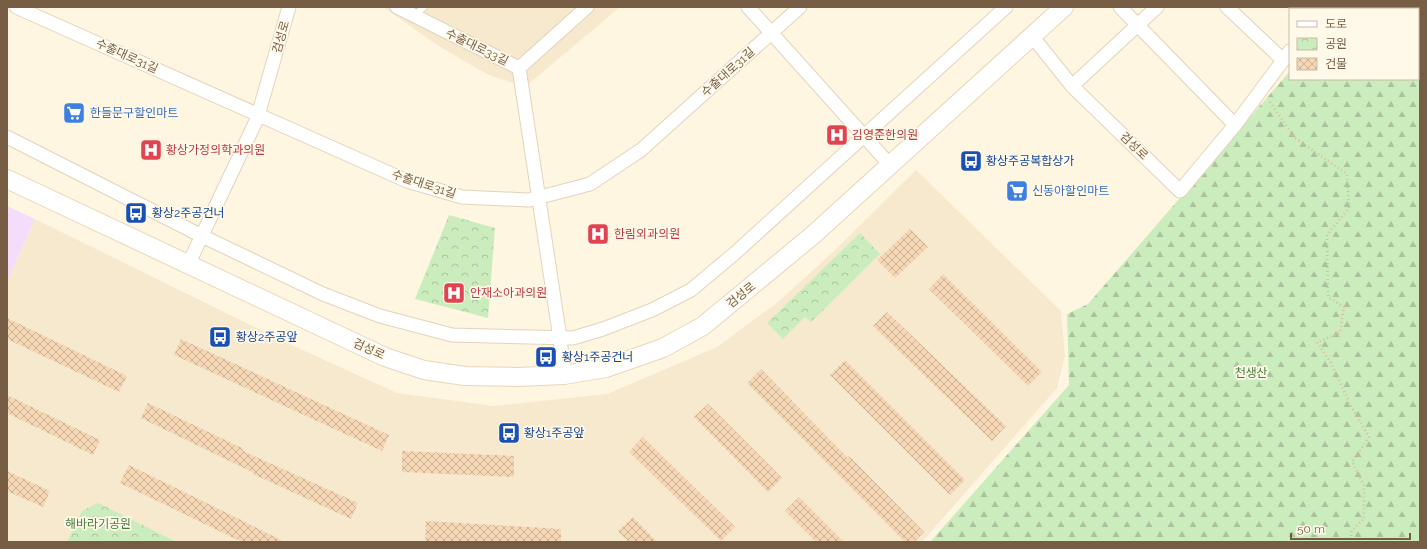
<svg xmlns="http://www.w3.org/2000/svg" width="1427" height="549" viewBox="0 0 1427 549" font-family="Raleway,'Noto Sans KR',sans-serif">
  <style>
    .residential { fill: #f7e9ce }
    .education { fill: #f3ddfa }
    .forest { fill: url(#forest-firs) }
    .park { fill: url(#park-crowns) }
    .building { fill: url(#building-cross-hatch) }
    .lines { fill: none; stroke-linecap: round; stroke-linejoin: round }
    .lane-casing { stroke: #e3d3bc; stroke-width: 8 }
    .street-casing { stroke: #e3d3bc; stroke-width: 15 }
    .secondary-casing { stroke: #e9d5b9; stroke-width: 20 }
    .path { stroke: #dbba99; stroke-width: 2.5; stroke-dasharray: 1 3; stroke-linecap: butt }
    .lane { stroke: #fff; stroke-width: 6 }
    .street { stroke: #fff; stroke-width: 13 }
    .secondary { stroke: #fff; stroke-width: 18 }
    .labels { text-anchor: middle; stroke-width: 3.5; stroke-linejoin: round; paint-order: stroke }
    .street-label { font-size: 12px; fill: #785d45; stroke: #fff9e9 }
    .shop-label { font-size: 12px; fill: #366cbe; stroke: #fff9e9; text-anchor: start }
    .health-label { font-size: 12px; fill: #be3a42; stroke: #fff9e9; text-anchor: start }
    .transit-label { font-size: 12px; fill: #164399; stroke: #fff9e9; text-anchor: start }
    .park-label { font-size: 12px; fill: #487f3c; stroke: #fff9e9 }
  </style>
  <defs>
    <pattern id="forest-firs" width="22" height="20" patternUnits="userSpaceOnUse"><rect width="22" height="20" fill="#cbedbe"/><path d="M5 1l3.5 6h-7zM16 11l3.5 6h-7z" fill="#aac39c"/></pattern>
    <pattern id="park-crowns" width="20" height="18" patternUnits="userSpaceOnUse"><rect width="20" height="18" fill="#cbedbe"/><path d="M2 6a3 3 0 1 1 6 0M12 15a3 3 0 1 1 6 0" fill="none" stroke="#aac39c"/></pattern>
    <pattern id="building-cross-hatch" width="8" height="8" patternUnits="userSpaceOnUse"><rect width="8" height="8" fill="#f6d7b5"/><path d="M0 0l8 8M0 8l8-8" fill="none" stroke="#ccb295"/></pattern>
  </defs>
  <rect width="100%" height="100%" fill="#fef6e1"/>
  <g class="residential">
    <path d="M383,7h237l-95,80 -34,-11 -18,-10 -36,-21z"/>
    <path d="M916,170l145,141 4,45 -8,32 -135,154h-915v-260l28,-63 250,123 112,51 97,13 113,-12 110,-47 61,-45 55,-50z"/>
  </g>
  <path class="education" d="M7,206l28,13 -28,63z"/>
  <path class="forest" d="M1337,7h83v535h-490l139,-157 -2,-71 21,-10 202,-233v8h128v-70h-82z"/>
  <g class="park">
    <path d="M449,215l46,13 -7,90 -73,-19z"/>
    <path d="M860,233l20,21 -69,68 -6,-5 -22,22 -16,-16z"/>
    <path d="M98,503l79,39h-110l15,-31z"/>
  </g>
  <g class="building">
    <path d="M910,229l18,18 -33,31 -18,-18z"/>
    <path d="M943,274l99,98 -14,14 -99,-97z"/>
    <path d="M887,312l119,114 -14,15 -119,-115z"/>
    <path d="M7,318l120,58 -8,16 -112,-53z"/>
    <path d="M181,339l208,96 -7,16 -208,-96z"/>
    <path d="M845,360l120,120 -15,15 -120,-120z"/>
    <path d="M761,369l87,89 1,-2 75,76 -10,10h-9l-158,-159z"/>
    <path d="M7,395l93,45 -7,15 -86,-42z"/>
    <path d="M148,403l96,46 -1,2 115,52 -7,16 -98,-45 1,-1 -113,-55z"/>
    <path d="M708,404l74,74 -14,14 -74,-75z"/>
    <path d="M643,437l92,90 -14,14 -92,-89z"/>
    <path d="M402,451l112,5v21l-112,-5z"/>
    <path d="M129,465l102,50 54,27h-43l-122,-59z"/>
    <path d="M7,471l43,20 -7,16 -36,-16z"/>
    <path d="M799,497l45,45h-28l-31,-31z"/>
    <path d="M633,517l24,25h-28l-11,-11z"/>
    <path d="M426,521l135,8v13l-136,-1z"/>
  </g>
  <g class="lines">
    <g class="lane-casing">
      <path id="lane" d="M414,16l10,-9"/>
    </g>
    <g class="street-casing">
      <g id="street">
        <path d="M16,7l391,174 55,16 67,3 61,-16 51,-34 159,-143"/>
        <path d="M397,7l122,61"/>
        <path d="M748,7l142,158"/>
        <path d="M1120,7l115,118"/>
        <path d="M1227,7l56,53"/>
        <path d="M1321,9l1,-2"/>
        <path d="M1032,36l40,50 108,105 55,-66 55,-74"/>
        <path d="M519,68l41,270 4,37"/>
        <path d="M519,68l68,-61"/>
        <path d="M1072,86l85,-79"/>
        <path d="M7,137l195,99 121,58 57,22 72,19 121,3 30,-9 49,-19 39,-20 43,-36 272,-247"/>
        <path d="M188,265l69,-146 32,-112"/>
      </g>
    </g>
    <g class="secondary-casing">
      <path id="secondary" d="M7,179l378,178 39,13 41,6 53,1 46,-2 42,-7 57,-20 40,-22 110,-91 251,-228"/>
    </g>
    <path class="path" d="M1270,102l25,36 52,36 2,34 -22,27 1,62 16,10 -4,26 -23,9 14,21 18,39 20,35 -17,25 12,23v34l-12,11 -2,12"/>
    <use href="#lane" class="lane"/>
    <use href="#street" class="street"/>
    <use href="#secondary" class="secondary"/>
  </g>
  <defs>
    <g id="supermarket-square" transform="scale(1.15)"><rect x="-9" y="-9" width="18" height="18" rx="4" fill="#3f7fe0" stroke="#fff9e9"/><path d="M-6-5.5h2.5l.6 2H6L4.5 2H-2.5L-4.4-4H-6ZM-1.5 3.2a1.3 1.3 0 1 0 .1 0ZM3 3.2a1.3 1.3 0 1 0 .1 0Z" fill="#fff"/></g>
    <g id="hospital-square" transform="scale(1.15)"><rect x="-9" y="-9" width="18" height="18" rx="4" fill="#e0444e" stroke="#fff9e9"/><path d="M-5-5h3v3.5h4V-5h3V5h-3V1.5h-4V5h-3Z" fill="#fff"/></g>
    <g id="bus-square" transform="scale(1.15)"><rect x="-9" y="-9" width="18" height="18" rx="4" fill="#1a4fb4" stroke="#fff9e9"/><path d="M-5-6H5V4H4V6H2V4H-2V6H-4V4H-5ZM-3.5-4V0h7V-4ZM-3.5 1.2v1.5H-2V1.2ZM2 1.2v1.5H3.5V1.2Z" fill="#fff"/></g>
  </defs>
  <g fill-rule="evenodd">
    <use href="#supermarket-square" x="74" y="113"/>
    <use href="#hospital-square" x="837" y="135"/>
    <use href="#hospital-square" x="151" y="150"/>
    <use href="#bus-square" x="971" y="161"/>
    <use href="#supermarket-square" x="1017" y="191"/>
    <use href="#bus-square" x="136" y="213"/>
    <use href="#hospital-square" x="598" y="234"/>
    <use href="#hospital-square" x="454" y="293"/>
    <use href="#bus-square" x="220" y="337"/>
    <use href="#bus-square" x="546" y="357"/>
    <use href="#bus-square" x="509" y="433"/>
  </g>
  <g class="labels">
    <g class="street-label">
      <text transform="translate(281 37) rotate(-74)" y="4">검성로</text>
      <text transform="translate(477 47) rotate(26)" y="4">수출대로33길</text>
      <text transform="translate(127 56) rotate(24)" y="4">수출대로31길</text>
      <text transform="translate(728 72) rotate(-42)" y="4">수출대로31길</text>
      <text transform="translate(1134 146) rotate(44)" y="4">검성로</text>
      <text transform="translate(424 184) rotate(18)" y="4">수출대로31길</text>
      <text transform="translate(741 295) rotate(-39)" y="4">검성로</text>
      <text transform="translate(369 349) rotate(24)" y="4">검성로</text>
    </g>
    <g class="shop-label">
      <text x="90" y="117">한들문구할인마트</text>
      <text x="1032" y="195">신동아할인마트</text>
    </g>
    <g class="health-label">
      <text x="852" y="139">김영준한의원</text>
      <text x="166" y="154">황상가정의학과의원</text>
      <text x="614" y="238">한림외과의원</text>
      <text x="470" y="297">안재소아과의원</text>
    </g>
    <g class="transit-label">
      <text x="986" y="165">황상주공복합상가</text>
      <text x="152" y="217">황상2주공건너</text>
      <text x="236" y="341">황상2주공앞</text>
      <text x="562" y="361">황상1주공건너</text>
      <text x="524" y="437">황상1주공앞</text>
    </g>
    <g class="park-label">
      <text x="1251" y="377">천생산</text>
      <text x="98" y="528">해바라기공원</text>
    </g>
  </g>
  <rect width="1427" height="549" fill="none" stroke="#785d45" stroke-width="16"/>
  <rect x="1289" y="8" width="130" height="72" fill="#fff9e9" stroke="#c9bba7"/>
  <rect x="1297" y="21" width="20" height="6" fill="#ffffff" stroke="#c9bba7"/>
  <text x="1325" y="28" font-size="12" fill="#785d45">도로</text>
  <rect x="1297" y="38" width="20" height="12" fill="url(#park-crowns)" stroke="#c9bba7"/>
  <text x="1325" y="48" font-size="12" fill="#785d45">공원</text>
  <rect x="1297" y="58" width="20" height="12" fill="url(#building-cross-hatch)" stroke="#c9bba7"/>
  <text x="1325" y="68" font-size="12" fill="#785d45">건물</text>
  <path d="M1291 533v6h119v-6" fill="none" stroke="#785d45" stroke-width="2"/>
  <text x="1297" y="533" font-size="12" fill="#785d45" stroke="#fff9e9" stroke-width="3" paint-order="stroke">50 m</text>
</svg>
